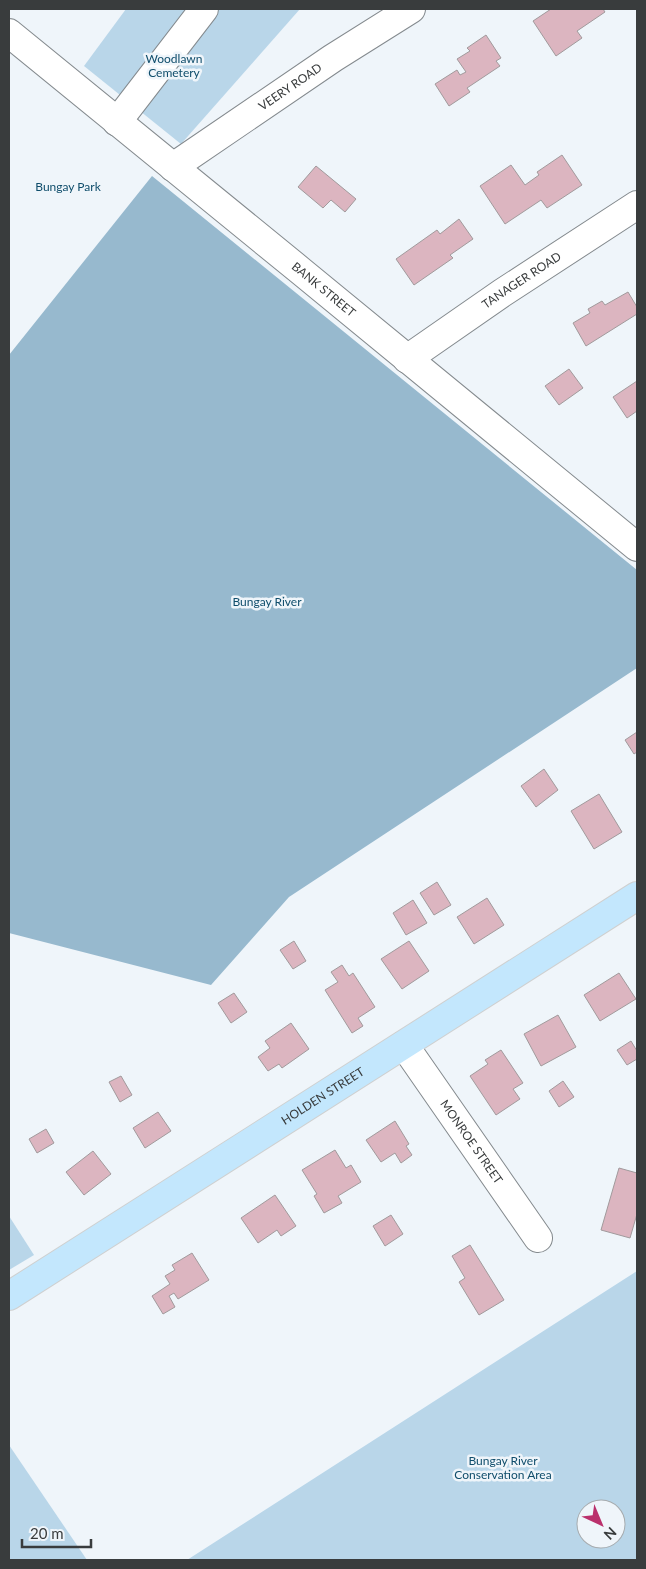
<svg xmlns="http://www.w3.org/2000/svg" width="646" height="1569" viewBox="0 0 646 1569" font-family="Lato,sans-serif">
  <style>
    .green { fill: #b9d6e9; fill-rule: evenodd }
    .forest { fill: #97b9ce }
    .building { fill: #dcb5c0; stroke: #a19a9c }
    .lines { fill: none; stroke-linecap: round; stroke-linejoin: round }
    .minor-casing { stroke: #848a8e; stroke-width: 30 }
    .major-casing { stroke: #cfd0d0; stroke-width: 30 }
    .minor { stroke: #fff; stroke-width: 28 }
    .major { stroke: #c3e7fd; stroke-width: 28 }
    .labels { text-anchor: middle; stroke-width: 5; stroke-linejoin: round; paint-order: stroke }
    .park-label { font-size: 12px; fill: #0f4d6b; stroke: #eff5fa }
    .street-label { font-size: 12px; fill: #393c3d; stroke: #eff5fa }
  </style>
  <rect width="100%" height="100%" fill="#eff5fa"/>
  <g class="green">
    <path d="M126,9h174l-119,135 -97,-78z"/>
    <path d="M9,1216l25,39 -25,15z"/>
    <path d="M637,1271v289h-450zM586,1509h30v30h-30z"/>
    <path d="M9,1445l78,115h-78z"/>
  </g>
  <path class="forest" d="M152,176l485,394v98l-348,229 -78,88 -202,-52v-578z"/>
  <g class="building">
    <path d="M551,9h52l2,3 -28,19 5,7 -26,18 -23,-35z"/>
    <path d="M486,35l15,23 -5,3 4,5 -33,22 3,4 -21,14 -14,-22 22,-14 3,5 6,-3 -9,-13 13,-8 -3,-3z"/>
    <path d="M562,155l20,30 -35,23 -6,-8 -36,24 -25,-38 31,-21 14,20 14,-10 -2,-3z"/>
    <path d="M316,166l40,33 -11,13 -14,-12 -8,8 -25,-21z"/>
    <path d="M459,219l14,20 -23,16 3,3 -39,27 -18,-26 41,-29 3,4z"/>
    <path d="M628,292l9,15v7l-51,32 -13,-23 17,-10 -2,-4 14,-8 3,4z"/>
    <path d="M569,369l14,19 -24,17 -14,-19z"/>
    <path d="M637,381v30l-10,7 -14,-21z"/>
    <path d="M637,732v20l-3,2 -9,-14z"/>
    <path d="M544,769l14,21 -22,17 -15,-21z"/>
    <path d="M599,794l23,38 -28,17 -23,-38z"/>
    <path d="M437,882l14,23 -17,10 -14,-22z"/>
    <path d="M487,898l17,27 -30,19 -17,-27z"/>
    <path d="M413,900l14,23 -21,12 -13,-22z"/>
    <path d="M294,941l12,20 -13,8 -13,-19z"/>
    <path d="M409,941l20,30 -27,18 -21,-30z"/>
    <path d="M342,965l7,11 4,-3 22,34 -17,11 5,8 -11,7 -27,-43 13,-8 -7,-10z"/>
    <path d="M619,973l17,26 -36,22 -16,-26z"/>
    <path d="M234,993l13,19 -16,11 -13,-20z"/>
    <path d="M558,1015l18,32 -35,19 -17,-32z"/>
    <path d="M291,1023l18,26 -27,19 -3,-4 -11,7 -10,-14 12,-9 -5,-7z"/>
    <path d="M631,1041l6,10v8l-10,6 -10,-15z"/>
    <path d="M501,1050l22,33 -10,6 7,10 -24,16 -26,-39 18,-12 -3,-4z"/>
    <path d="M121,1076l11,19 -12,7 -11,-20z"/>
    <path d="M563,1081l11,16 -15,10 -10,-16z"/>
    <path d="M158,1112l13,19 -26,17 -12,-20z"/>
    <path d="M395,1121l14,23 -3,2 6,9 -11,8 -6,-10 -14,9 -15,-22z"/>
    <path d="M46,1129l8,14 -17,10 -8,-14z"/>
    <path d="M335,1150l11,18 5,-3 10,17 -23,14 4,7 -18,10 -10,-17 3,-2 -15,-24z"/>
    <path d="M93,1151l18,23 -27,21 -18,-23z"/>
    <path d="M619,1168l18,5v41l-7,24 -29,-8z"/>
    <path d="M275,1195l21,31 -15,10 -4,-6 -19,13 -17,-25z"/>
    <path d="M391,1215l12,19 -18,12 -12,-20z"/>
    <path d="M470,1245l34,55 -25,15 -20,-33 6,-4 -13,-22z"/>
    <path d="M192,1253l17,27 -31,19 -4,-6 -5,3 6,11 -12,7 -11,-18 18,-12 -5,-8 10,-6 -3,-5z"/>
  </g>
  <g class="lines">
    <g class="minor-casing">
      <g id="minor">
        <path id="s1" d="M9,33l293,239 335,275"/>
        <path d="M117,122l87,-113"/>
        <path id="s2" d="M173,167l160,-109 78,-49"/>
        <path id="s3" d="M407,359l95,-66 135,-88"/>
        <path id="s4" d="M404,1045l134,193"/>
      </g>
    </g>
    <g class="major-casing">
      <g id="major">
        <path id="s5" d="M9,1296l628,-400"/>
      </g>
    </g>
    <use href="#minor" class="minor"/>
    <use href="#major" class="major"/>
  </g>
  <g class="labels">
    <g class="park-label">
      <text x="174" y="63">Woodlawn<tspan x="174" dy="14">Cemetery</tspan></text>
      <text x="68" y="191">Bungay Park</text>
      <text x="267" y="606">Bungay River</text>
      <text x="503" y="1465">Bungay River<tspan x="503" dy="14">Conservation Area</tspan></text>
    </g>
    <g class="street-label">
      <text dy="4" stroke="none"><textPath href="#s2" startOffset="142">VEERY ROAD</textPath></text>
      <text dy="4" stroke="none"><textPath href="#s3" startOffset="139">TANAGER ROAD</textPath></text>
      <text dy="4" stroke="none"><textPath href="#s1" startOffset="406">BANK STREET</textPath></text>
      <text dy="4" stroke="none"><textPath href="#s5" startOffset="372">HOLDEN STREET</textPath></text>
      <text dy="4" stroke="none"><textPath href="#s4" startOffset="118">MONROE STREET</textPath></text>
    </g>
  </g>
  <rect width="646" height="1569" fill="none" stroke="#393c3d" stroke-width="20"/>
  <g transform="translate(601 1524) rotate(136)"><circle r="24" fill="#eff5fa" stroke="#a6abae"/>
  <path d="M0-4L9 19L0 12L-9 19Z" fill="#ba306c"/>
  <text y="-8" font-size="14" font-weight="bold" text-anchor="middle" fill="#393c3d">N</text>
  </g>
  <path d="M22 1539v8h69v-8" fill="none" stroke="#393c3d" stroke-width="2.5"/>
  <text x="30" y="1539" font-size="15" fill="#393c3d" stroke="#eff5fa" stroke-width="4" paint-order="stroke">20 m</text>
</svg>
